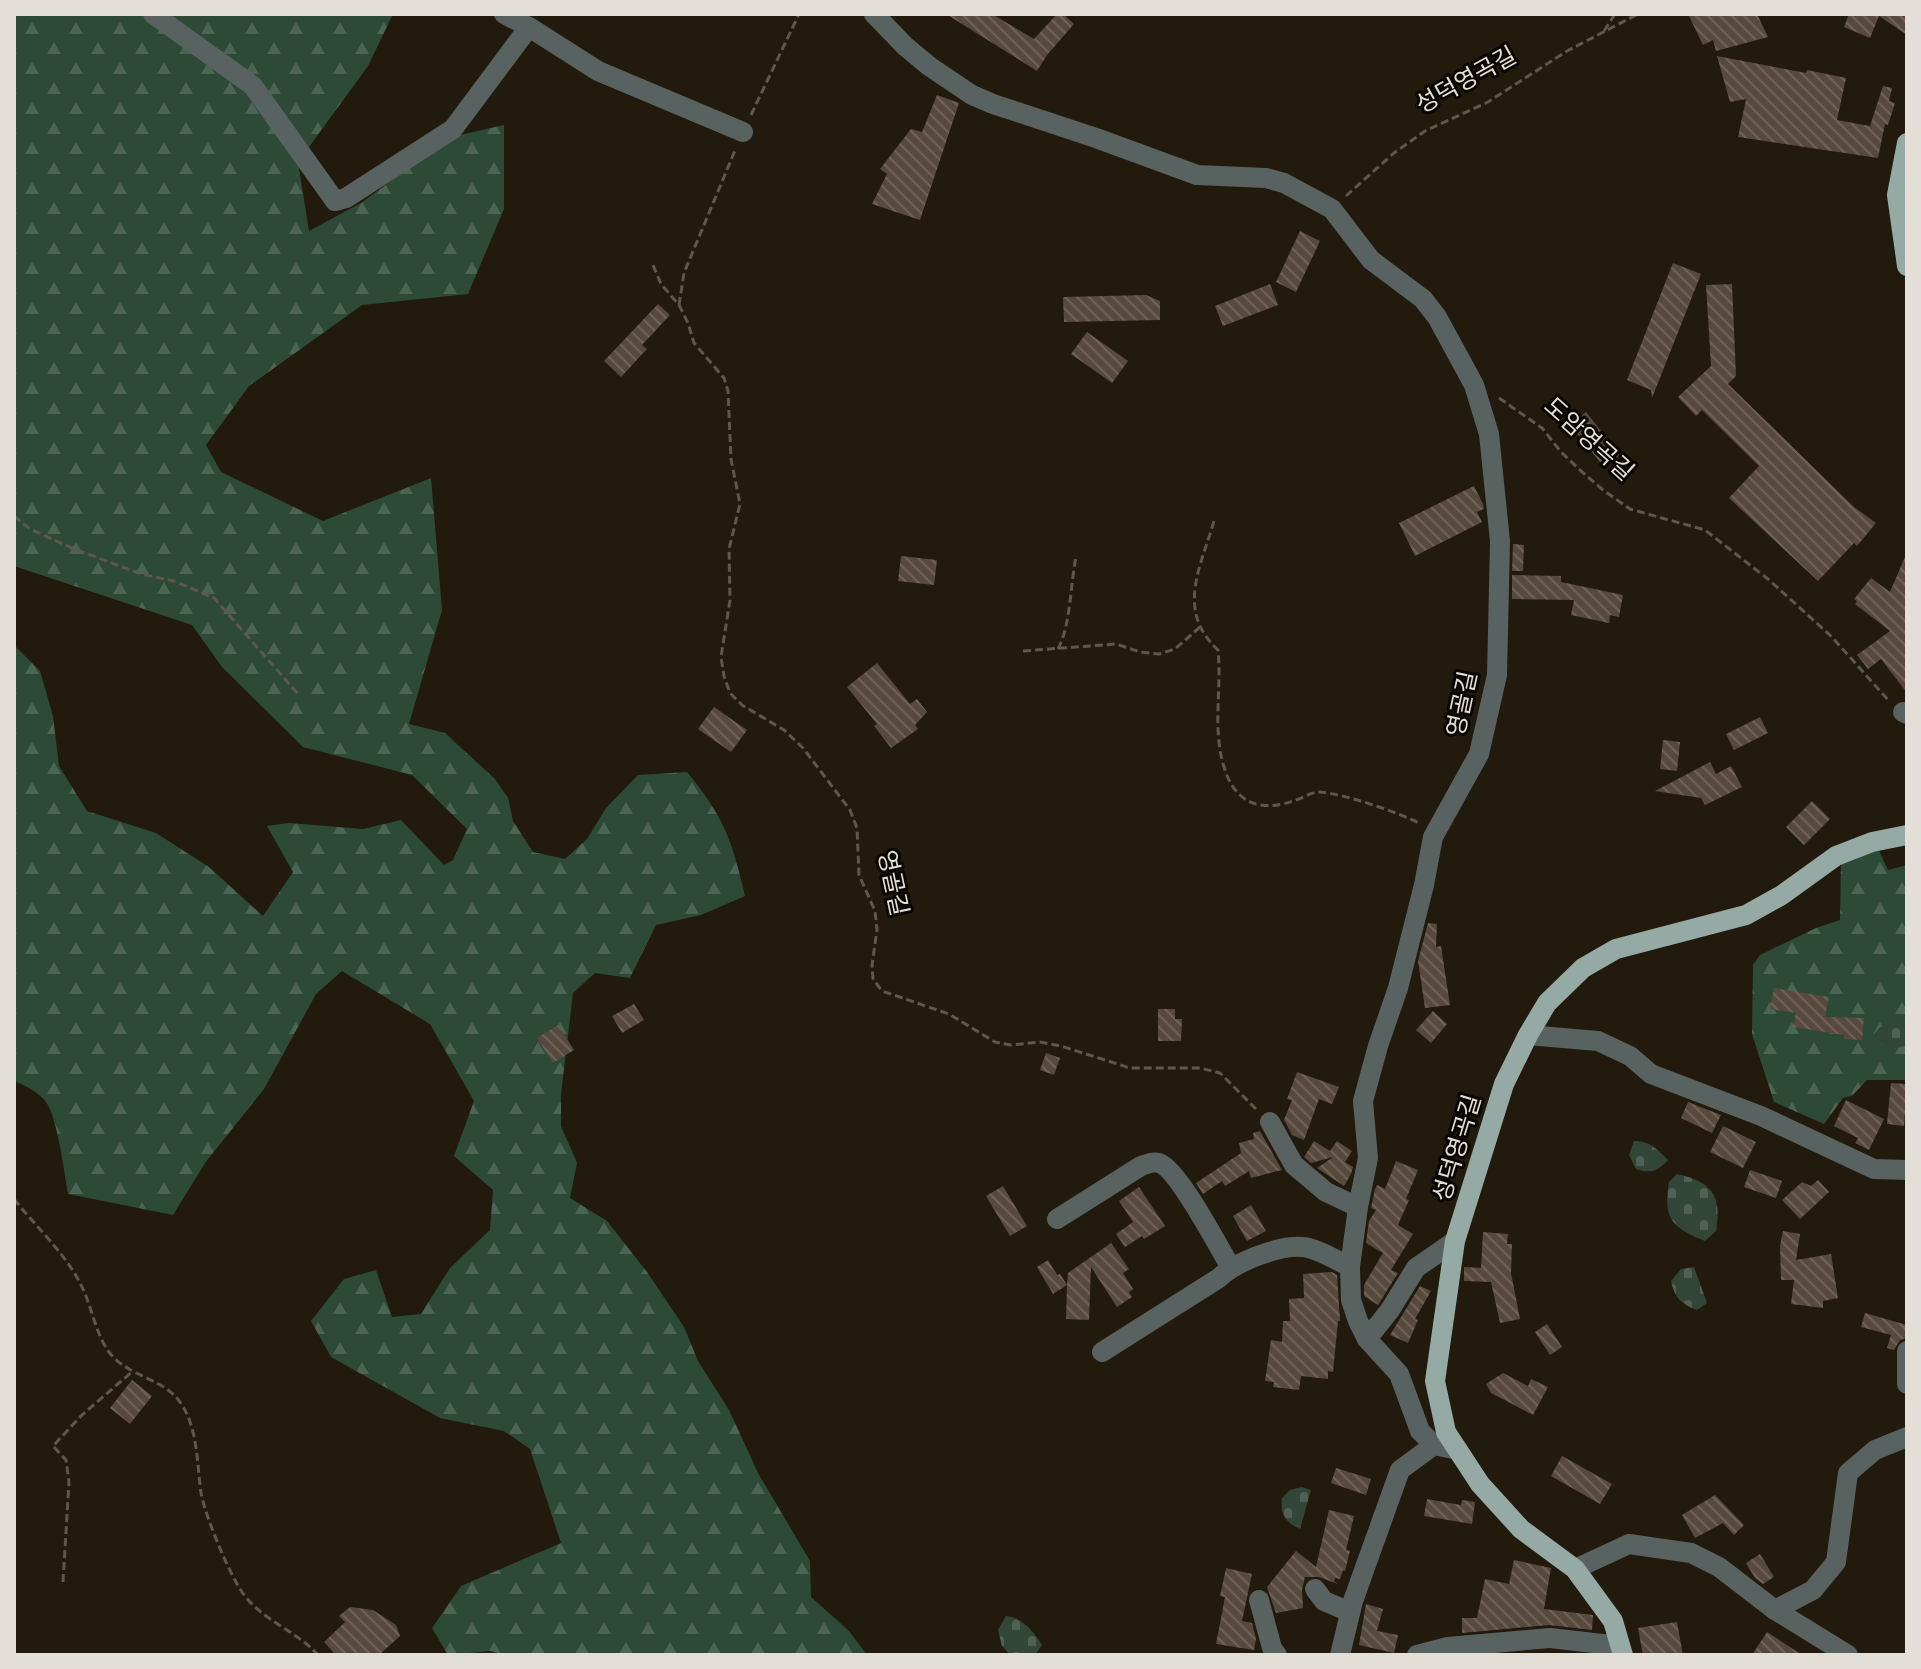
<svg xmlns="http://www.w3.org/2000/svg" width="1921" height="1669" viewBox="0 0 1921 1669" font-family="Roboto,'Noto Sans KR',sans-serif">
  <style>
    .forest { fill: url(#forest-firs) }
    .cemetery { fill: url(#cemetery-stones) }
    .building { fill: url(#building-back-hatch) }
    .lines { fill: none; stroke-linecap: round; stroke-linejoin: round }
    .path { stroke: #5e574b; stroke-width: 3; stroke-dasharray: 8 4; stroke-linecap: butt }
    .minor { stroke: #586260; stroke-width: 20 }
    .major { stroke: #95a9a5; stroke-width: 20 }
    .labels { text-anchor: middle; stroke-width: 6; stroke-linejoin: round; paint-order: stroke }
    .street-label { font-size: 24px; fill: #e4dfd6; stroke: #090602 }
  </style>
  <defs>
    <pattern id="forest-firs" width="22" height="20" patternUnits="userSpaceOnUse" patternTransform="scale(2)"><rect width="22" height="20" fill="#2d4a37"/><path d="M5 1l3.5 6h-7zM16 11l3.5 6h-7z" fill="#4b6453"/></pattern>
    <pattern id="cemetery-stones" width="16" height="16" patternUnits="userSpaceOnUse" patternTransform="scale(2)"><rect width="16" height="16" fill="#324638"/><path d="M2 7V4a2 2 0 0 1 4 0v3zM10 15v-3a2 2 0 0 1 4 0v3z" fill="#506054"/></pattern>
    <pattern id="building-back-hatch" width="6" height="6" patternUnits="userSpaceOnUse" patternTransform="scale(2)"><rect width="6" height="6" fill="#57493d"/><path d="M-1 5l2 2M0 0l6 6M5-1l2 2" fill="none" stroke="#6f6358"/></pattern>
  </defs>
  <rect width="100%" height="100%" fill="#221a0c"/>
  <g class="forest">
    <path d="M14,14h379l-25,52 -70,96 11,69 52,-28 90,-66 53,-12v84l-36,85 -106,11 -113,81 -43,59 15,27 102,49 108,-43 11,132 -33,114 36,9 50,46 13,19 5,23 20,31 32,7 22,-20 19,-31 32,-33 49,-3c37,45 45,68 58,124l-44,19 -45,10 -26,53 -35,-5 -22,20 -12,101v32l16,37 -7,35 37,23 40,51 37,55 14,34 31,49 29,63 52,88 1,36 38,34 18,24h-362l-15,-4 -42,4 -16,-27 29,-42 100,-43 -31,-94 -26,-18 -64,-13 -109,-61 -20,-36 33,-42 32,-9 16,47 29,-3 29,-46 40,-38 3,-40 -39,-34 20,-55 -44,-77 -88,-53 -26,23 -52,95 -59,74 -32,52 -105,-21c-4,-22 -10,-75 -22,-92 -7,-10 -22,-17 -32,-21v-436l26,26 13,45 6,50 28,45 69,22 53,34 54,49 30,-44 -26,-46 22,-3 74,6 38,-9 43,45 9,-5 14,-31 -55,-54 -109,-28 -81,-80 -30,-42 -178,-59z"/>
    <path d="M1878,849l10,21 19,-5v215h-40l-15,16 -9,2 -19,26 -50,-22 -22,-68 1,-69 7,-10 56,-27 24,-8 1,-58z"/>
  </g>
  <g class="cemetery">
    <path d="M1902,1021l5,6v18l-13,4 -17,-6 -3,-9 6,-7z"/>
    <path d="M1634,1141c15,-1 24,9 34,19 -10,11 -17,14 -32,9l-7,-14z"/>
    <path d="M1677,1174c35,8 45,21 39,57l-11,10c-34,-13 -42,-23 -36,-59z"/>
    <path d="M1694,1267l13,36 -10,7c-15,-5 -23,-13 -26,-29l10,-12z"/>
    <path d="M1302,1487l9,3 -11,39c-15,-7 -20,-15 -18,-31l8,-8z"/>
    <path d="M1006,1616c17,2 27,15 36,29l-7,10h-25l-8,-9 -4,-16z"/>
  </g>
  <g class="building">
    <path d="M946,14h46l42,25 23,-25h6l11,10 -27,31 -10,16z"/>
    <path d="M1688,14h69l11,23 -52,14 -3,-11 -10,5z"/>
    <path d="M1849,14h58v21l-28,-19 -9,22 -26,-11z"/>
    <path d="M1717,56l89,17 1,-3 39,8 -9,42 33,6 13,-40 9,2 -3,13 6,2 -7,22 -3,-1 -7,34 -140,-21 8,-38 -16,3z"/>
    <path d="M937,95l22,8 -39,117 -48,-16 15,-30 -7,-5 31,-40 11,3z"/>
    <path d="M1300,231l20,10 -24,51 -20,-10z"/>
    <path d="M1673,263l28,11 -49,124 -1,-8 -24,-10z"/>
    <path d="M1270,284l8,21 -55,21 -8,-20z"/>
    <path d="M1732,284l4,92 -8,8 126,123 22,16 -19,23 -3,-3 -36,38 -89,-83 30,-32 -57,-56 -6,6 -18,-19 33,-31 -5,-81z"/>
    <path d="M1146,295l14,6v19l-96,2 -1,-25z"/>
    <path d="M658,304l12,11 -28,30 5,4 -26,28 -17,-16z"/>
    <path d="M1087,332l41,29 -16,22 -41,-29z"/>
    <path d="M1586,412l34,43 -15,13 -35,-43z"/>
    <path d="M1474,486l9,18 1,5 -7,3 5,10 -67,34 -16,-33z"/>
    <path d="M1513,544l11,1 -1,26h-11z"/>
    <path d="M1907,552v141l-26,-34 -13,10 -11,-14 33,-24 -35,-27 2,-3 -3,-2 17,-21 19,14z"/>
    <path d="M901,556l36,4 -3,25 -36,-4z"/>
    <path d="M1512,575l49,1v6l62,13 -4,22 -9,-2 -1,8 -38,-8 3,-15 -62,-1z"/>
    <path d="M877,663l33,41 7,-5 10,13 -12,13 3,4 -27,19 -17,-22 3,-2 -30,-37z"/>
    <path d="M714,707l33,23 -16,22 -33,-23z"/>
    <path d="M1760,717l8,16 -34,17 -8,-16z"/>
    <path d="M1663,740l17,2 -3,29 -17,-2z"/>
    <path d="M1710,762l6,12 15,-8 11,21 -37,18 -4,-7 -46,-7z"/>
    <path d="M1812,801l18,18 -26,26 -18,-18z"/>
    <path d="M1428,923l9,1 -1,23 5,-1 9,59 -25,3 -7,-47z"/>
    <path d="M1774,988l55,9 -4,20 39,1 -2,22 -18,-1v-4l-51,-8 3,-14 -26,-4z"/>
    <path d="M634,1004l10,16 -22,13 -10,-17z"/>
    <path d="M1158,1009h17v10h7l-1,22h-23z"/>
    <path d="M1433,1011l14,13 -16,19 -15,-13z"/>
    <path d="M558,1025l16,25 -21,13 -16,-25z"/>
    <path d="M1046,1053l14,5 -6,17 -14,-5z"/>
    <path d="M1297,1072l42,15 -7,17 -13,-5 -15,41 -12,-5 -8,-15 8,-20 -5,-1z"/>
    <path d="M1891,1083l16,1 -3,42 -17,-2z"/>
    <path d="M1846,1100l38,19 -15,31 -14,-7 3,-5 -24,-12z"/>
    <path d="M1688,1102l33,13 -9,18 -31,-15z"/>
    <path d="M1723,1126l33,16 -13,26 -33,-16z"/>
    <path d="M1260,1131l22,39 -31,8 -2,-7 -24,15 -3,-5 -19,13 -7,-11 45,-30 -2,-10 15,-4 -1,-6z"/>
    <path d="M1314,1141l16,10 7,-10 15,10 -7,11 8,5 -2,7 -7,12 -27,-18 16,-11 -22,6 -7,-6z"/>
    <path d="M1396,1161l22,9 -12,29 3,1 -11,25 15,9 -22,36 7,3 -20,32 -14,-9v-11l19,-32 -17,-10 3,-22 7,-11 -5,-2 4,-19 2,-4 8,4z"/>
    <path d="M1750,1170l32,11 -6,17 -32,-11z"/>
    <path d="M1818,1180l11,12 -29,27 -18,-19 20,-18 9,4z"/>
    <path d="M1003,1186l24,40 -17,10 -24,-40z"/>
    <path d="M1139,1187l26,39 -21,13 -2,-3 -17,11 -9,-13 17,-12 -14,-21z"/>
    <path d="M1251,1205l15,26 -19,10 -14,-25z"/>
    <path d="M1783,1231l17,3 -4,26 35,-6 7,44 -15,3v7l-32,-4 3,-24h-13l-1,-34z"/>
    <path d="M1483,1232l25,2 -1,10h5l-1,29 9,46 -20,4 -9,-41 -27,-1v-14l17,1z"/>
    <path d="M1111,1243l18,26 -6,4 10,16 -4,3 3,5 -15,10 -26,-40 -2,53 -23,-1 1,-34 -14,9 -16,-27 11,-7 9,15 3,-1 7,11 1,-12z"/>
    <path d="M1332,1272l5,3 3,46h-2l-5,51 -5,-1v8l-27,-3 -2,14 -26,-3 1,-5 -9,-1 6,-41 11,2 1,-21h7l-1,-22 15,-1 -1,-24z"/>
    <path d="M1420,1286l11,5 -16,28 3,1 -10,23 -18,-8z"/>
    <path d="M1865,1313l42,12v13l-7,2 -6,10 -7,-2 4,-13 -30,-8z"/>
    <path d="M1547,1324l15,23 -12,8 -15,-23z"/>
    <path d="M1503,1373l25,13 3,-7 17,8 -15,28 -42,-22 -5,-9z"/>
    <path d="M132,1380l20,16 -22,28 -20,-16z"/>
    <path d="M1562,1456l50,28 -12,20 -49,-28z"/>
    <path d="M1336,1468l35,11 -5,16 -35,-12z"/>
    <path d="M1715,1495l29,30 -10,10 -11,-12 -28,15 -13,-23z"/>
    <path d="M1427,1499l34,6 1,-5 13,2 -3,22 -48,-8z"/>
    <path d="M1329,1510l25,6 -8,34 4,1 -5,20 -2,-1 -3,9 -5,-1 -1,3 4,3 -19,-7h-14l-3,13 1,18 -27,5 -9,-26 29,-36 20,16z"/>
    <path d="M1760,1554l14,23 -11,7 -8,-6 -9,-15z"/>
    <path d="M1514,1560l37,8 -7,41 49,6 -1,15 -43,-5 -87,8v-15h15l8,-39 24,5z"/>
    <path d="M1226,1568l26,6 -10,47 10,2 4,16 -2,11 -38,-6 9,-47 -5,-1z"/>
    <path d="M1366,1604l17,5 -6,22 21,4 -4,18 -35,-8z"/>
    <path d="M350,1607l23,3 23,15 4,11 -21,19h-43l-12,-13 21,-20 -6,-6z"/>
    <path d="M1677,1622l6,33h-40l-5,-27z"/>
    <path d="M1767,1632l35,23h-50z"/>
  </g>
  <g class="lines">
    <g class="path">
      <path d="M1604,31l11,-17"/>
      <path d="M751,115l48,-101"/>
      <path d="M1346,196l48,-43 31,-22 63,-29 79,-51 71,-37"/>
      <path d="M653,265l8,19 18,21 9,18 6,20 30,35 4,13 3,68 9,45 -11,45 1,51 -9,57 3,19 6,17 12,12 42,25 19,18 47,62 7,18 2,47 16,36 2,19 -5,35 1,14 9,12 67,23 46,28 16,3 29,-3 21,4 69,22h70l20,5 36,36"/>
      <path d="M679,305l5,-32 52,-125"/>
      <path d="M1499,398l43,30 19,24 20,19 22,19 27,19 75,21 63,49 63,57 59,66"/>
      <path d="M14,516l16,13 42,19 69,26 33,7 40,17 85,97"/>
      <path d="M1214,521c-14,48 -38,90 4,129 4,39 -6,78 6,117 11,37 37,46 72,33 7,-2 15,-8 23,-8 23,1 78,20 100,31"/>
      <path d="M1058,649c13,-25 12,-63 18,-92"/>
      <path d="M1023,651l93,-7 24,8 19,2 16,-5 25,-22"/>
      <path d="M14,1199c22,28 52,55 67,86 11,21 14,48 28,67 18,25 57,26 73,53 16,25 15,60 19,88 5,25 26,75 39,96 19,31 55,40 78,66"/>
      <path d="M63,1582l6,-100 -3,-22 -13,-14 29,-31 51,-44"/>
    </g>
    <g class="minor">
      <path d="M153,14l100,72 82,115 11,-3 107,-69 76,-102"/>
      <path d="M504,14l25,13 69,44 145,61"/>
      <path d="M874,14l31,32 24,20 43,29 21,9 103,34 101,37 69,3 18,5 48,26 39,51 52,39 14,18 37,68 15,49 11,107 -3,134 -18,79 -46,83 -9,48 -26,103 -20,58 -15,55 5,57 -10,49 -8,60 1,33 7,21 9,18 32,35 21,57 14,14 24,5"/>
      <path d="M1903,712l4,2"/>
      <path d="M1528,1035l70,6 32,15 21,18 110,42 113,53 33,1"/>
      <path d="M1270,1122l24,43 32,27 32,15"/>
      <path d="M1057,1219l84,-53c7,-2 11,-5 18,-3 19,6 59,83 71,103"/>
      <path d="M1367,1339l23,-29 26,-42 39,-27"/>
      <path d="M1907,1351v33"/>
      <path d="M1102,1352l117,-74c16,-16 60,-33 83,-31 15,1 34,13 48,20"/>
      <path d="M1575,1569l54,-25 62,9 28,14 56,43 73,45"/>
      <path d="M1315,1589l9,12 26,11"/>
      <path d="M1259,1600l13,48 5,7"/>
      <path d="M1775,1610l38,-20 23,-28 12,-89 27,-23 32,-13"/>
      <path d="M1340,1655l13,-54 47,-131 34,-25"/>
      <path d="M1417,1655l31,-8 102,-9 70,8"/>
    </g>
    <g class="major">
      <path d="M1907,143l-10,52 10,71"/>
      <path d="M1623,1655l-10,-34 -38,-52 -54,-40 -41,-45 -34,-52 -11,-51 20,-140 49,-157 24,-49 19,-32 36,-35 33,-19 130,-34 36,-20 54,-39 36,-14 35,-7"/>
    </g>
  </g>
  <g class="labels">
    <g class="street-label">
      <text transform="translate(1466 80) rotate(-29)" y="8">성덕영곡길</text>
      <text transform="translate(1589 439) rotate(42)" y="8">도암영곡길</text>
      <text transform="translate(1462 704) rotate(-78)" y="8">영골길</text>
      <text transform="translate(893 883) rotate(78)" y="8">영골길</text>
      <text transform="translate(1457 1148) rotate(-73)" y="8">성덕영곡길</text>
    </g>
  </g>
  <rect width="1921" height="1669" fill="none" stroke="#e4dfd6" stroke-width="32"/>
</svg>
